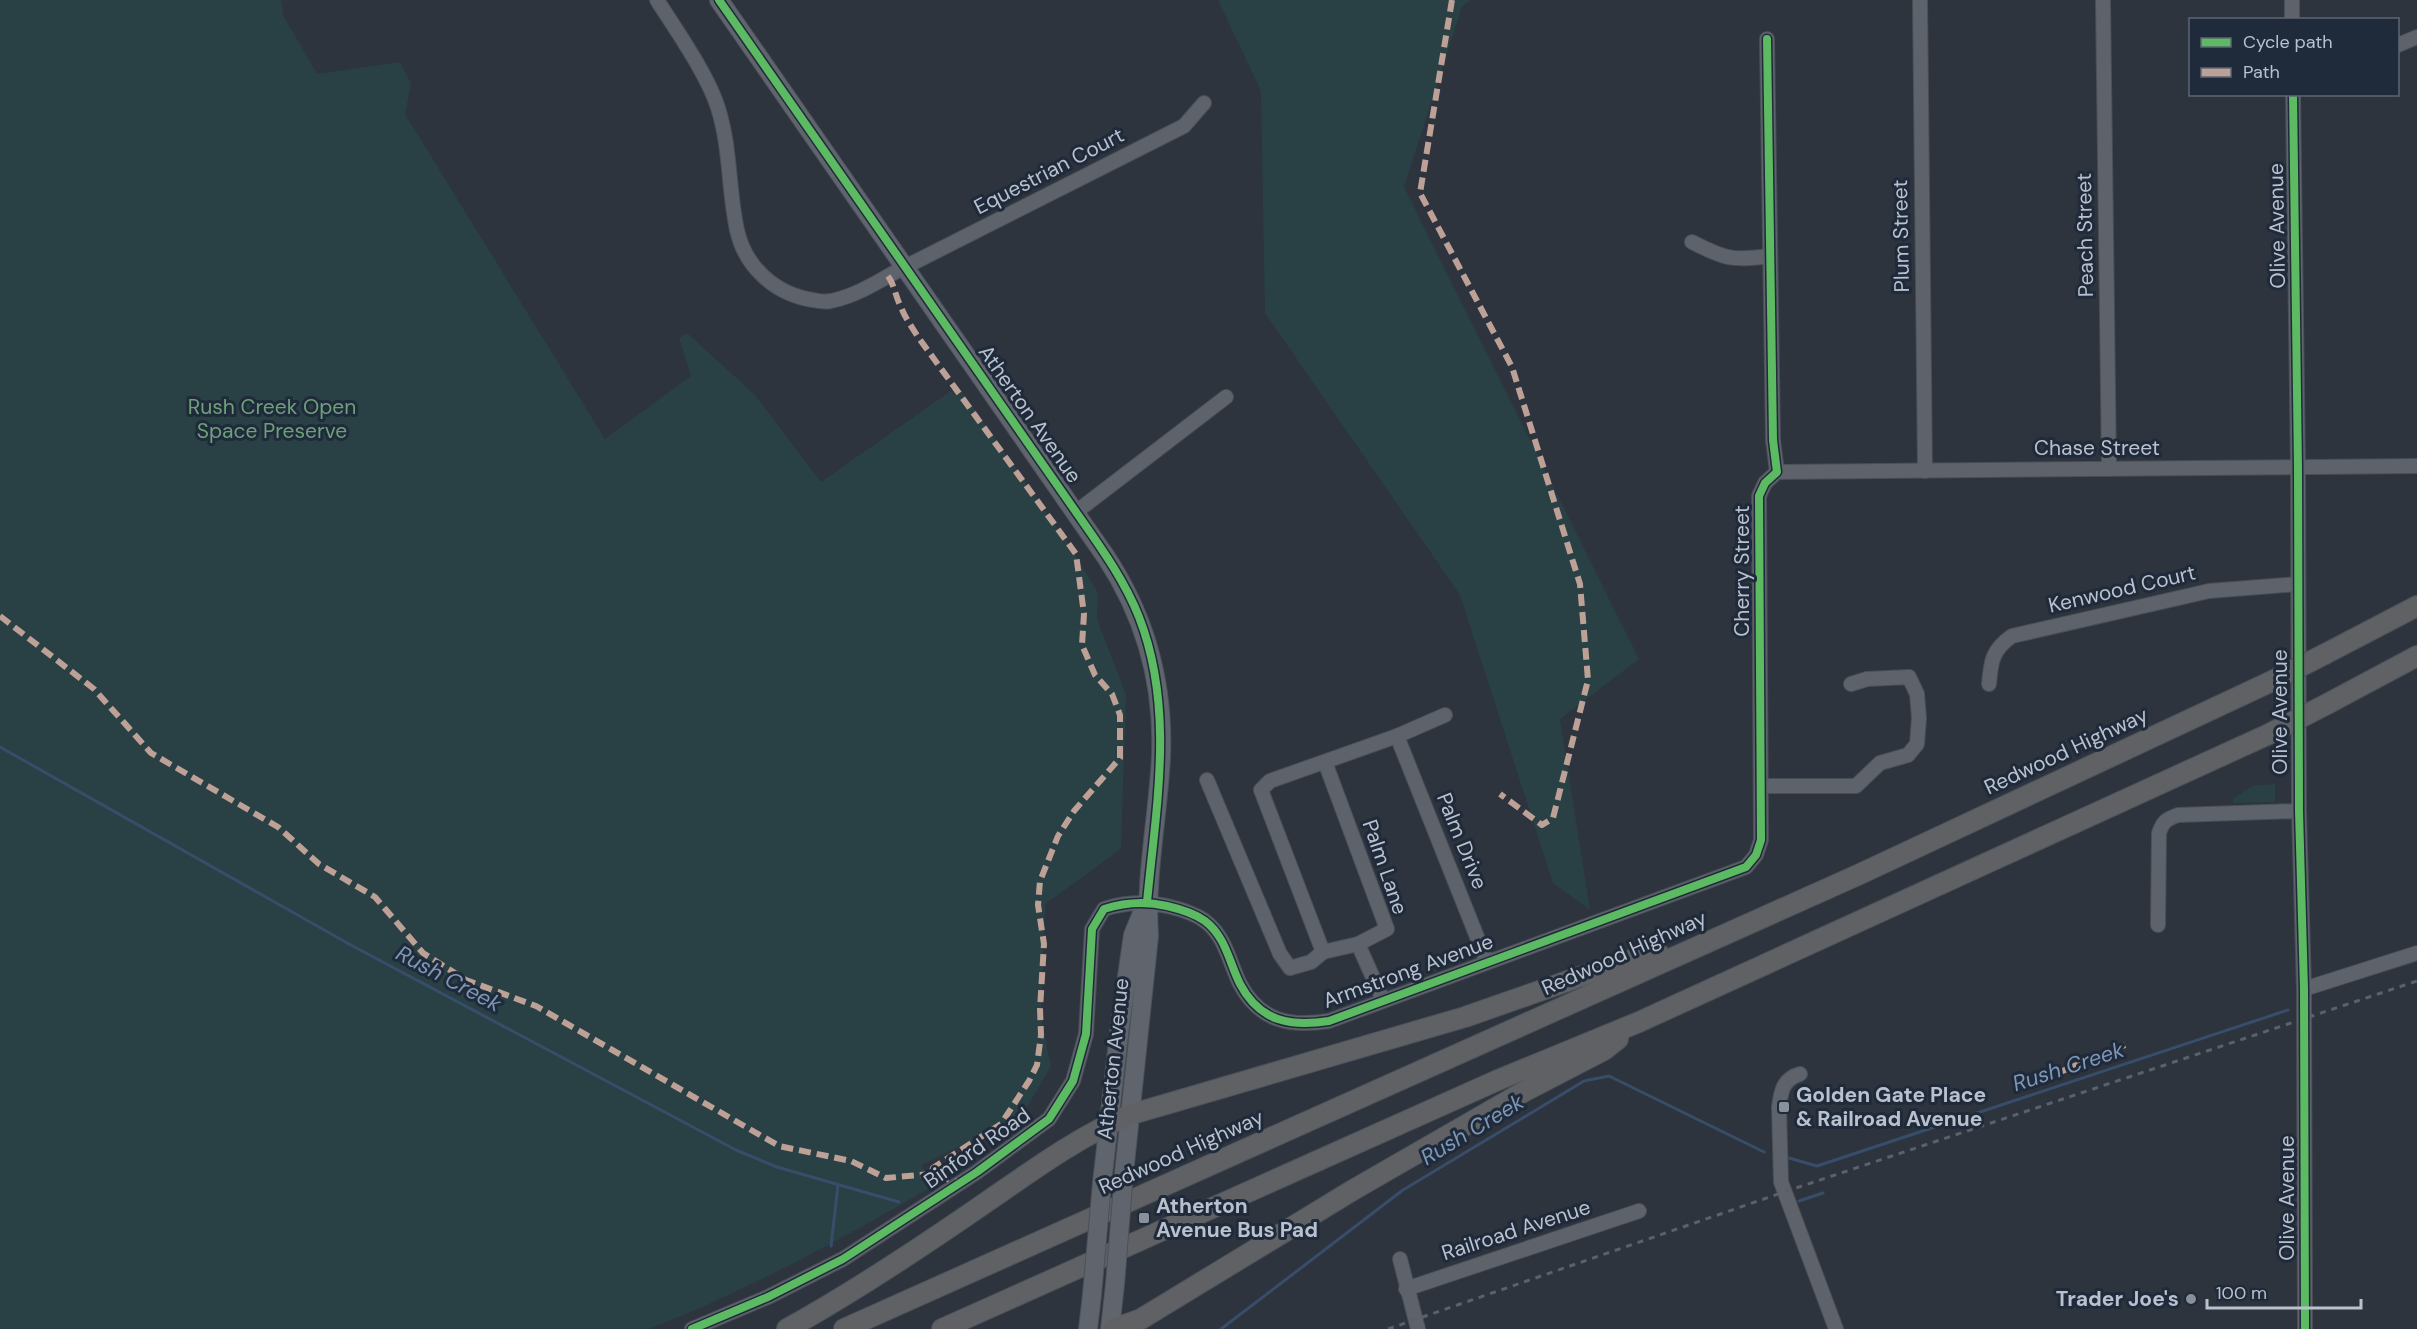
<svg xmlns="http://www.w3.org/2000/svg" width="2417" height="1329" viewBox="0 0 2417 1329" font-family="'DM Sans',sans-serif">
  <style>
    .green { fill: #294145 }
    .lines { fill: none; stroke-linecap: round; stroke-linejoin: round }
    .stream { stroke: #384d69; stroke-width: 3 }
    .minor-casing { stroke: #4a4f56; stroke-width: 16 }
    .major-casing { stroke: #4b515a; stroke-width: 20 }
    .highway-casing { stroke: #4a5159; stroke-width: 22 }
    .minor { stroke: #5e636b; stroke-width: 14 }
    .major { stroke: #60656d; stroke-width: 18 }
    .highway { stroke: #5f6165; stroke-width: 20 }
    .rail { stroke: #5c6169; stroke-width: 3; stroke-dasharray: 6 6; stroke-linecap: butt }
    .major-bridge-casing { stroke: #4b515a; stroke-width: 20; stroke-linecap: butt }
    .highway-bridge-casing { stroke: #4a5159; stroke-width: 22; stroke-linecap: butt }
    .major-bridge { stroke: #60656d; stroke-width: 18 }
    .highway-bridge { stroke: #5f6165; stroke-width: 20 }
    .quiet { stroke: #bda197; stroke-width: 6; stroke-dasharray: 12 6; stroke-linecap: butt }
    .cycleway-casing { stroke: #1f2a3a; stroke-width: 11 }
    .cycleway { stroke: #5cba63; stroke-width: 8 }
    .poi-dot { fill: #88909c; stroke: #1f2a3a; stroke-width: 2 }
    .labels { text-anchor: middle; stroke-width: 6; stroke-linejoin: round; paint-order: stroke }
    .street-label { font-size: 21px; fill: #b9c1ce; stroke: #1f2a3a }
    .park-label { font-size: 21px; fill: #6ea07a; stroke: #1f2a3a }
    .poi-label { font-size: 21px; font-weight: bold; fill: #b9c1ce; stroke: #1f2a3a; text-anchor: start }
    .water-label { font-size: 22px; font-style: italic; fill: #7e97b6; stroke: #1f2a3a }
  </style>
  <rect width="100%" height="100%" fill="#2d343e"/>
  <g class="green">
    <path d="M0,0h281l3,17 33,57 83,-12 11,21 -6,31 200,325 86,-63 -12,-38 8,-5 68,62 66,87 137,-96 110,157 30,50 -1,26 29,76 -5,154 -76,55 -4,113 10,49 -29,50 -100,49 11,21c-92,54 -185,104 -284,143h-649z"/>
    <path d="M1218,0h253l-9,7 -58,180 235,472 -79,60 30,191 -37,-27 -93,-288 -195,-282 -4,-222z"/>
    <path d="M2275,784v18l-42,1v-4l19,-13z"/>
  </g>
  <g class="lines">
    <g class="stream">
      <path d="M0,747l349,197 387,206 41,17 122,35"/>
      <path d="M1789,1158l28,8 471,-156"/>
      <path d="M1799,1201l24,-8"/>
      <path d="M831,1246l7,-61"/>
      <path d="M1221,1329l182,-139 181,-109 25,-5 155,76"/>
    </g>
    <g class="minor-casing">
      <g id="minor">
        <path d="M657,0c19,30 51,75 61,108 13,41 10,81 19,122 8,37 38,64 76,70 5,1 12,2 18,1 24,-5 45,-18 66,-30l287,-145 20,-23"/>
        <path d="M1920,0l5,471"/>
        <path d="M2103,0l6,469"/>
        <path d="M2292,0v20"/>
        <path d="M2398,45l19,-8"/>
        <path d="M2293,94l5,374 1,343 5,178 1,340"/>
        <path d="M1692,242c33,17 41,19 77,14"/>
        <path d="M1777,472l640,-6"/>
        <path d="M1076,512l150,-115"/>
        <path d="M1989,684c2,-23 3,-34 23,-48l197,-45 89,-7"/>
        <path d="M1397,736l90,226"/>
        <path d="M1325,762l62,167 -29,15 -35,8 -62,-162 9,-9 127,-45 48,-21"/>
        <path d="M1207,780l73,174 10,14 21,-6 12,-10"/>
        <path d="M1761,786h95l24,-23 28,-8 9,-11 2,-26 -2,-24 -8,-17 -42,2 -16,5"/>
        <path d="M2158,925l1,-92c4,-12 8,-14 19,-18l121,-4"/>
        <path d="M1358,944l25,56"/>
        <path d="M2304,989l113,-36"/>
        <path d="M1800,1074c-17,5 -19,17 -21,33l2,75 55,147"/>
        <path d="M1400,1259l18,70"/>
        <path d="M1406,1289l233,-78"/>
        <path d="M692,1329l76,-32 75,-38 134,-87 72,-53 24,-38 13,-47 6,-105 12,-20c22,-7 41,-8 63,-3 13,3 27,7 38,15 21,16 24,41 35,63 20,38 51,43 89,37l417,-154 10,-12 5,-15 -2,-344 6,-13 12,-11 -4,-32 -6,-401"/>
      </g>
    </g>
    <g class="major-casing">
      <g id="major">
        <path d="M719,0l387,557c40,61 58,128 55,200 -3,60 -16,119 -12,179l-25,237"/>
        <path d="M1102,1183l18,-158 13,-90 12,-29"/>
        <path d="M1088,1329l4,-34"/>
        <path d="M1110,1329l5,-45"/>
      </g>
    </g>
    <g class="highway-casing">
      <g id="highway">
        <path d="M2325,654l92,-48"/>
        <path d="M2329,703l88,-47"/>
        <path d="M787,1329c69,-38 136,-83 201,-128 45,-31 90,-64 141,-86l336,-98 157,-55 37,-8"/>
        <path d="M844,1329l1016,-455 410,-192"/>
        <path d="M942,1329l556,-249 141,-58 630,-288"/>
        <path d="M1113,1329l28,-10 212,-129 172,-99 79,-41 14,-11"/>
      </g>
    </g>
    <use href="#minor" class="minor"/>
    <use href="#major" class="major"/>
    <use href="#highway" class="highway"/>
    <path class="rail" d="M1388,1329l396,-137 633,-211"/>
    <g class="major-bridge-casing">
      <g id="major-bridge">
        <path d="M1115,1284l9,-111"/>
        <path d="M1092,1295l10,-112"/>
      </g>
    </g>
    <g class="highway-bridge-casing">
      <g id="highway-bridge">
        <path d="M2270,682l55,-28"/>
        <path d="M2269,734l60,-31"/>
      </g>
    </g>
    <use href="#major-bridge" class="major-bridge"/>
    <use href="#highway-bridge" class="highway-bridge"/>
    <g class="quiet">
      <path d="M1452,0l-32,193 92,174 68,217 8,96 -35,138 -11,7 -42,-31"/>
      <path d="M888,276c7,10 7,20 13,31 4,11 11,20 17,30l158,217 8,60 -2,31 13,30 17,19 8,21v43l-46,53 -16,25 -18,45 -2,24 6,39 -4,65 1,26 -4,30 -8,16 -28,43 -68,44 -2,6"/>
      <path d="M0,616l94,73 57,64 127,74 41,37 56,33 48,56 43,27 70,26 243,140 72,15 35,17 45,-4 30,9"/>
      <path d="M2055,1074l70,-29"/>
    </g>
    <g class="cycleway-casing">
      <g id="cycleway">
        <path d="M719,0l357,512c23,33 48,67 63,105 36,92 17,190 8,285"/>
        <path d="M2293,94l5,374 1,343 5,178 1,340"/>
        <path d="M692,1329l76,-32 75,-38 134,-87 72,-53 24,-38 13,-47 6,-105 12,-20c22,-7 41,-8 63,-3 13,3 27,7 38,15 21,16 24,41 35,63 20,38 51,43 89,37l417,-154 10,-12 5,-15 -2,-344 6,-13 12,-11 -4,-32 -6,-401"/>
      </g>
    </g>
    <use href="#cycleway" class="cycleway"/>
  </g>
  <g class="poi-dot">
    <rect x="1778" y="1101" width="12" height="12" rx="3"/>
    <rect x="1138" y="1212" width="12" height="12" rx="3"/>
    <circle cx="2191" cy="1299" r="6"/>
  </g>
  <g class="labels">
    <g class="street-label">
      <text transform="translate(1049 171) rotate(-27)" y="7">Equestrian Court</text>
      <text transform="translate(2277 226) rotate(-91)" y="7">Olive Avenue</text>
      <text transform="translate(2085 235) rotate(-91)" y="7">Peach Street</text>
      <text transform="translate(1901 236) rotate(-91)" y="7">Plum Street</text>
      <text transform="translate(1030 414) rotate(55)" y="7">Atherton Avenue</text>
      <text x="2097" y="455">Chase Street</text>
      <text transform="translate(1742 571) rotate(-90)" y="7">Cherry Street</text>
      <text transform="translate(2122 589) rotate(-13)" y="7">Kenwood Court</text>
      <text transform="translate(2280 712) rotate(-90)" y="7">Olive Avenue</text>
      <text transform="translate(2066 751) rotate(-25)" y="7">Redwood Highway</text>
      <text transform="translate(1462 841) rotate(68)" y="7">Palm Drive</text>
      <text transform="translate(1385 867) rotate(71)" y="7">Palm Lane</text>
      <text transform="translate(1624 953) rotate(-24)" y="7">Redwood Highway</text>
      <text transform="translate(1408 971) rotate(-20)" y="7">Armstrong Avenue</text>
      <text transform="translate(1113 1059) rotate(-84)" y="7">Atherton Avenue</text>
      <text transform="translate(977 1148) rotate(-35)" y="7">Binford Road</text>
      <text transform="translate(1181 1152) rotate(-24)" y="7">Redwood Highway</text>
      <text transform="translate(2287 1198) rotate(-90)" y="7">Olive Avenue</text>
      <text transform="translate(1516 1230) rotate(-18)" y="7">Railroad Avenue</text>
    </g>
    <g class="park-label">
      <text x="272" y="414">Rush Creek Open<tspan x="272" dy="24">Space Preserve</tspan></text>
    </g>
    <g class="poi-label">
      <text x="1796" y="1102">Golden Gate Place<tspan x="1796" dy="24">&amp; Railroad Avenue</tspan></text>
      <text x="1156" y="1213">Atherton<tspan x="1156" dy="24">Avenue Bus Pad</tspan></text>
      <text x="2179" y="1306" text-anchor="end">Trader Joe's</text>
    </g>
    <g class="water-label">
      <text transform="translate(449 978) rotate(28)" y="8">Rush Creek</text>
      <text transform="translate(2068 1066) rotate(-18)" y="8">Rush Creek</text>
      <text transform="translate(1472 1129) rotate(-31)" y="8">Rush Creek</text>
    </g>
  </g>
  <rect x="2189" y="18" width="210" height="78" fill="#1f2a3a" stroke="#5d6675" stroke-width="1.5"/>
  <rect x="2201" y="38" width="30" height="9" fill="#5cba63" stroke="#5d6675" stroke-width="1.5"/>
  <text x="2243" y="48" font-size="18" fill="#b9c1ce">Cycle path</text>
  <rect x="2201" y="68" width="30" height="9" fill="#bda197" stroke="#5d6675" stroke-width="1.5"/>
  <text x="2243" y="78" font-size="18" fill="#b9c1ce">Path</text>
  <path d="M2207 1299v9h154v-9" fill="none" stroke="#b9c1ce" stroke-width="3"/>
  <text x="2216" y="1299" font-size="18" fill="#b9c1ce" stroke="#1f2a3a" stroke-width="4.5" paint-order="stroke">100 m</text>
</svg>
